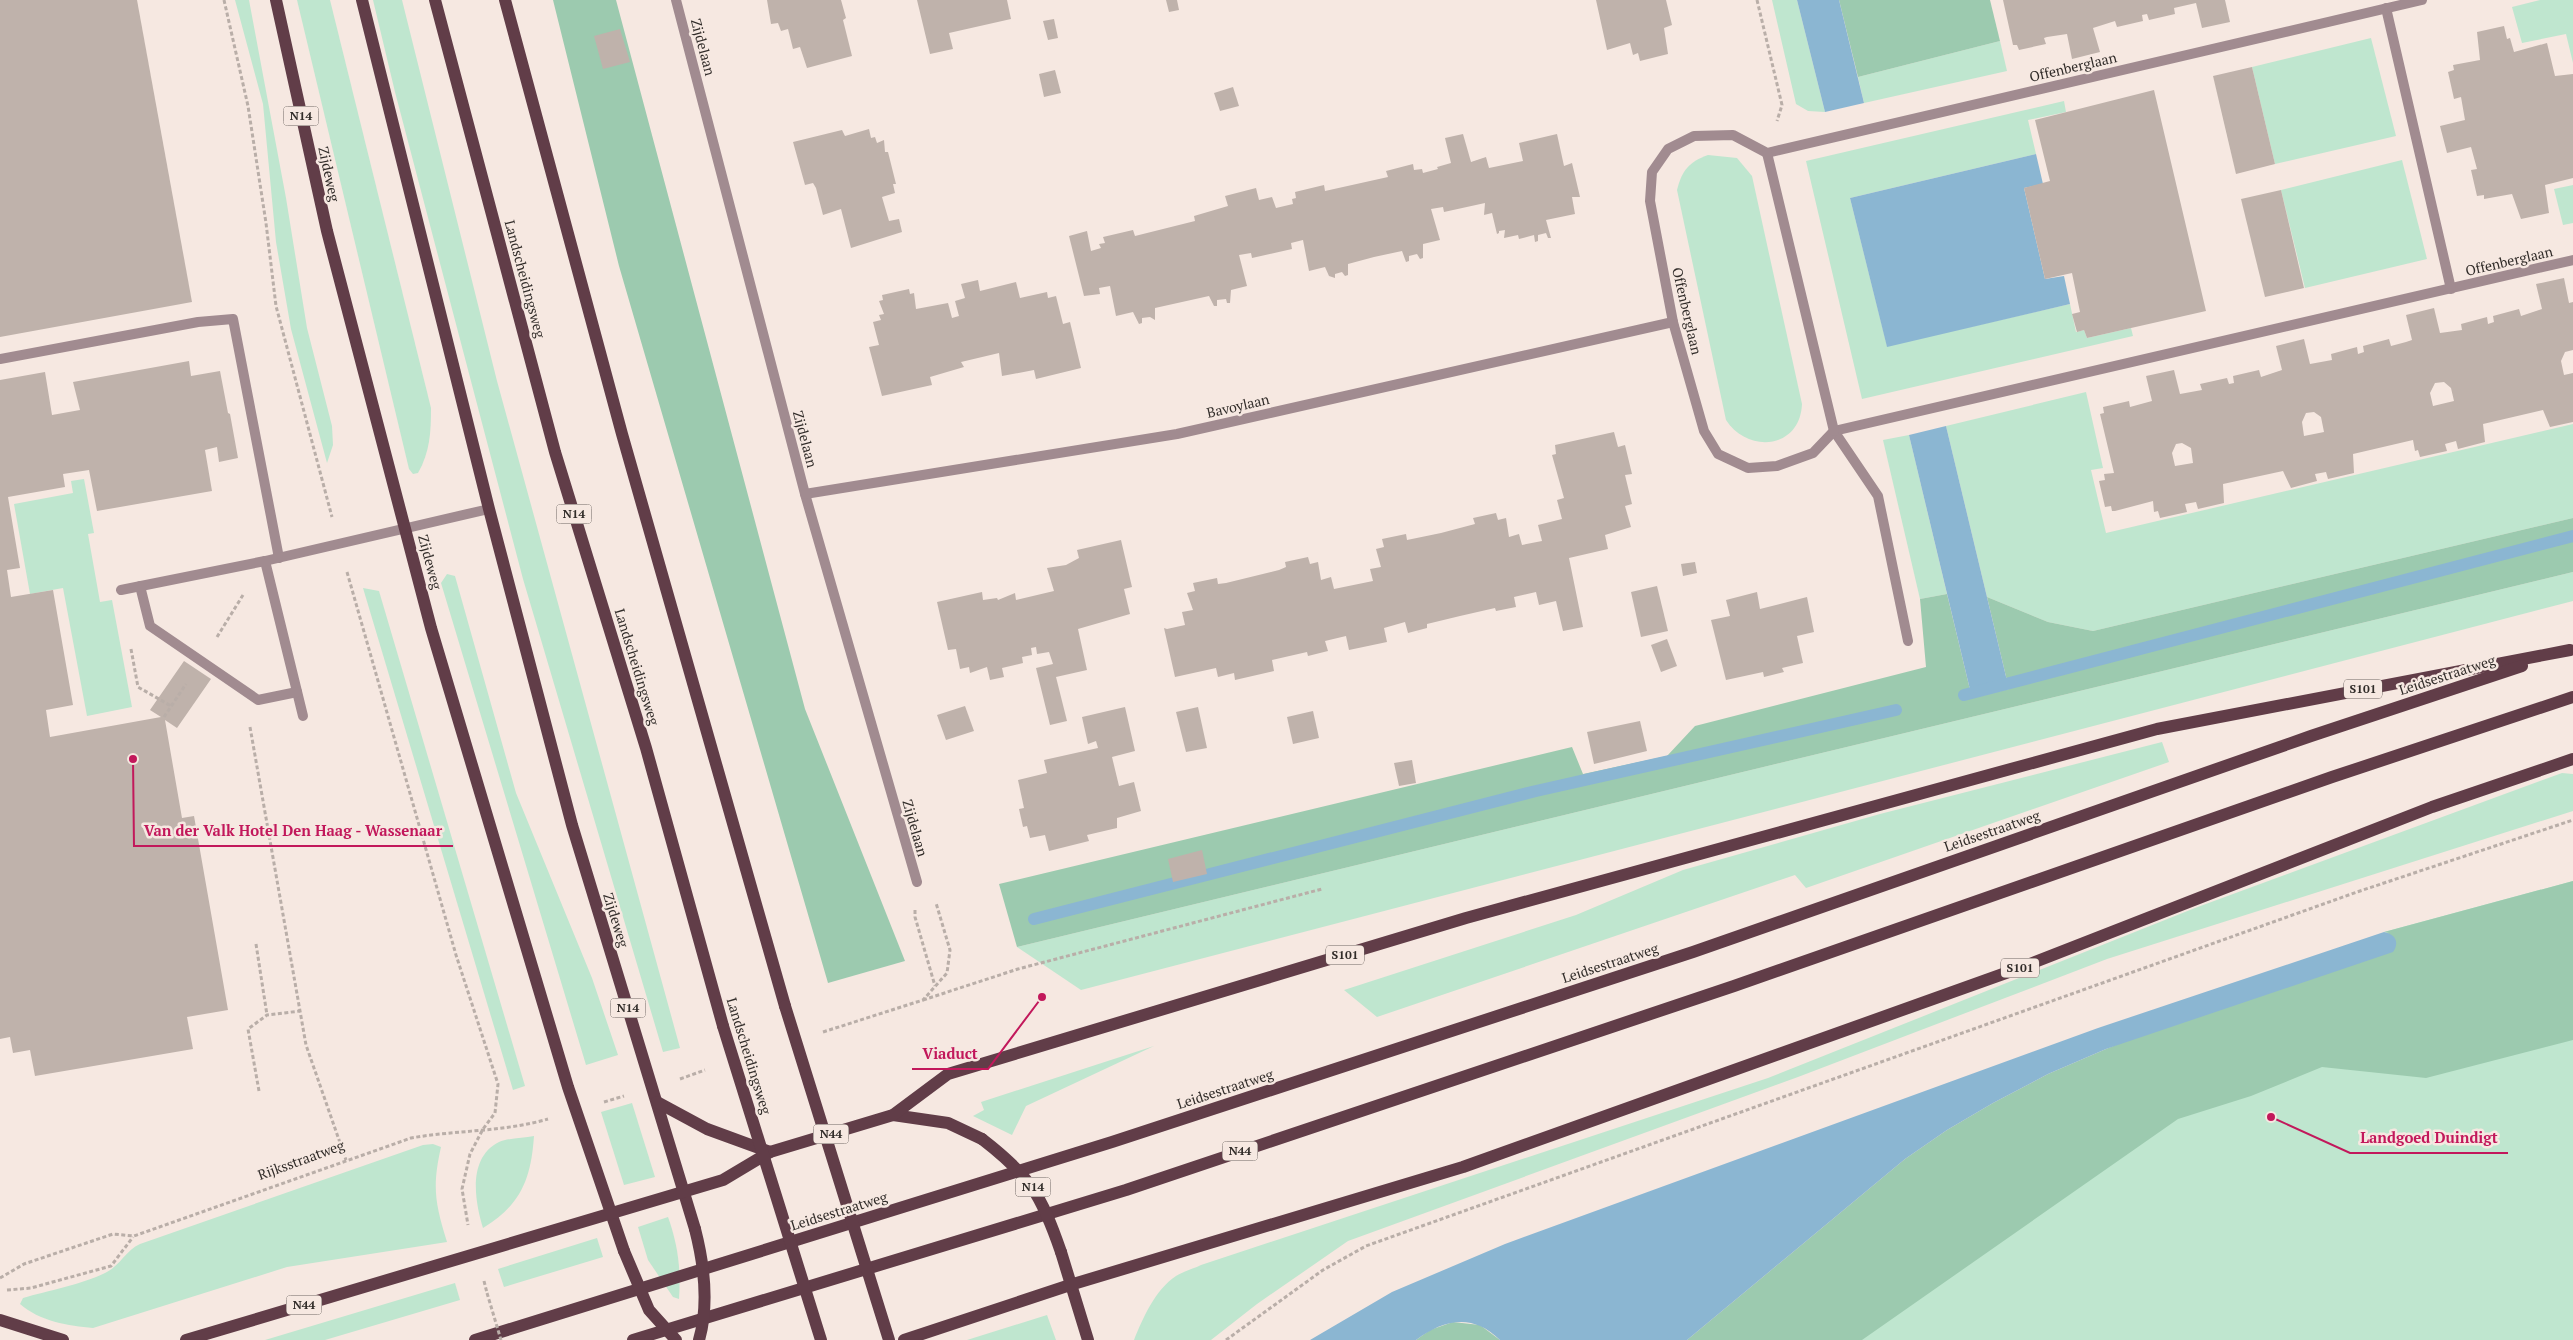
<svg xmlns="http://www.w3.org/2000/svg" width="2573" height="1340" viewBox="0 0 2573 1340" font-family="'PT Serif',serif">
  <style>
    .green { fill: #bfe6cf }
    .forest { fill: #9ccaaf }
    .water { fill: #8bb6d2 }
    .lines { fill: none; stroke-linecap: round; stroke-linejoin: round }
    .stream { stroke: #8bb6d2; stroke-width: 12 }
    .building { fill: #bfb2ab; fill-rule: evenodd }
    .path { stroke: #b9aea8; stroke-width: 3; stroke-dasharray: 4 2.5; stroke-linecap: butt }
    .service { stroke: #a18b90; stroke-width: 10 }
    .minor { stroke: #a18b90; stroke-width: 10 }
    .primary { stroke: #613d48; stroke-width: 12 }
    .path-bridge { stroke: #b9aea8; stroke-width: 3; stroke-dasharray: 4 2.5; stroke-linecap: butt }
    .primary-bridge { stroke: #613d48; stroke-width: 12 }
    .labels { text-anchor: middle; stroke-width: 5; stroke-linejoin: round; paint-order: stroke }
    .shield { fill: #f6e8e1; stroke: #6c6460; stroke-width: 1 }
    .shield-label { font-size: 12px; font-weight: bold; fill: #312c29 }
    .street-label { font-size: 14px; fill: #312c29; stroke: #f6e8e1 }
    .leader { fill: none; stroke: #c2185b; stroke-width: 2 }
    .callout-dot { fill: #c2185b; stroke: #f6e8e1; stroke-width: 2 }
    .callout-label { font-size: 15px; text-anchor: middle; font-weight: bold; fill: #c2185b; stroke: #f6e8e1; stroke-width: 5; stroke-linejoin: round; paint-order: stroke }
  </style>
  <rect width="100%" height="100%" fill="#f6e8e1"/>
  <g class="green">
    <path d="M235,0h14l37,198 21,130 25,98 1,19 -6,18 -36,-134 -15,-87 -13,-138z"/>
    <path d="M297,0h33l101,408c0,24 -1,44 -13,65l-5,1 -4,-5z"/>
    <path d="M373,0h29l95,381 183,667 -17,4 -140,-473 -128,-487z"/>
    <path d="M1772,0h25l28,112 -17,-1 -12,-7z"/>
    <path d="M2540,0h33v63l-7,-29 -44,9 -10,-36z"/>
    <path d="M2371,38l25,98 -121,28 -23,-97z"/>
    <path d="M2000,41l7,30 -143,32 -6,-26z"/>
    <path d="M2064,101l2,11 -38,8 8,34 -186,44 37,148 183,-42 6,28 8,-2 3,8 44,-10 2,8 -271,63 -56,-238z"/>
    <path d="M1708,155l29,3 15,18 50,228c-2,45 -54,50 -76,16l-49,-230c5,-20 12,-28 31,-35z"/>
    <path d="M2402,160l25,99 -122,29 -24,-98z"/>
    <path d="M2573,185v38l-10,2 -9,-36z"/>
    <path d="M2086,392l17,76 -12,2 15,63 467,-109v94l-480,113 -45,-9 -61,-25 -41,-171z"/>
    <path d="M1909,435l38,159 -27,5 -37,-159z"/>
    <path d="M84,479l10,54 -6,1 12,68 12,-2 20,107 -45,9 -24,-128 -33,6 -16,-90 59,-11 -2,-12z"/>
    <path d="M2573,572v29l-1492,389 -64,-43z"/>
    <path d="M447,574l8,2 61,217 76,185 26,77 -32,10 -145,-482z"/>
    <path d="M363,588l16,3 146,495 -12,4z"/>
    <path d="M2162,742l7,20 -363,126 -11,-13 -418,142 -33,-27 232,-75 107,-45 197,-56z"/>
    <path d="M2562,773l11,1v37l-466,148 -309,118 -450,164 -91,63 -46,36h-77c9,-22 21,-50 42,-64 8,-5 17,-7 25,-11l567,-187 427,-170z"/>
    <path d="M2573,881v459h-886l702,-407 -5,-1z"/>
    <path d="M1154,1046l-128,60 -14,29 -39,-19 11,-6 -3,-8z"/>
    <path d="M632,1103l23,74 -31,8 -23,-73z"/>
    <path d="M534,1136c-3,43 -13,69 -51,92 -8,-26 -16,-70 16,-86 9,-4 24,-4 35,-6z"/>
    <path d="M433,1144l8,3c-9,40 -6,56 6,95l-160,25 -194,61c-24,-2 -54,-7 -73,-24l3,-6c24,-7 60,-14 82,-25 15,-7 21,-23 35,-29l283,-99z"/>
    <path d="M668,1217c10,28 13,52 11,82l-6,-2 -25,-37 -10,-33z"/>
    <path d="M597,1238l6,19 -99,30 -6,-18z"/>
    <path d="M455,1283l5,17 -135,40h-60z"/>
    <path d="M1047,1315l9,25h-89z"/>
  </g>
  <g class="forest">
    <path d="M553,0h63l189,709 100,252 -77,22 -209,-717z"/>
    <path d="M1839,0h151l10,41 -142,36z"/>
    <path d="M2573,518v54l-1556,375 -18,-63 573,-137 11,27 84,-18 28,-30 231,-59 -6,-68 27,-5 25,104 37,-9 -22,-92 61,25 45,9z"/>
    <path d="M2573,881v159l-147,38 -104,-11 -71,29 -73,23 -316,221h-175l218,-181 42,-29 46,-27 55,-29 58,-25 283,-116 -5,-1z"/>
    <path d="M1453,1322l27,3 20,15h-84l14,-10z"/>
  </g>
  <g class="water">
    <path d="M1797,0h42l25,103 -39,9z"/>
    <path d="M2036,154l7,30 -19,4 21,91 19,-3 6,28 -183,43 -37,-149z"/>
    <path d="M1946,426l63,263 -37,9 -63,-263z"/>
    <path d="M2384,932c11,2 16,10 9,20l-287,97 -58,25 -55,29 -46,27 -42,29 -218,181h-187c-27,-27 -56,-21 -84,0h-106l82,-48 113,-48 593,-216z"/>
  </g>
  <g class="lines">
    <g class="stream">
      <path d="M1964,695l609,-159"/>
      <path d="M1034,919l502,-128 360,-81"/>
    </g>
  </g>
  <g class="building">
    <path d="M0,0h137l55,302 -192,35z"/>
    <path d="M767,0h74l5,18 -3,2 9,36 -45,12 -7,-21 -7,2 -5,-20 -7,2 -3,-8 -7,1z"/>
    <path d="M917,0h90l4,19 -62,14 4,16 -23,5z"/>
    <path d="M1166,0h11l2,10 -10,2z"/>
    <path d="M1596,0h70l6,25 -8,3 4,26 -28,7 -2,-8 -5,2 -3,-12 -23,7z"/>
    <path d="M2003,0h222l5,22 -28,6 -6,-25 -22,5 1,6 -26,6 -2,-6 -5,1 1,6 -26,6 -2,-6 -22,7 7,24 -28,7 -5,-25 -20,3 -3,1 2,6 -27,6 -2,-5h-4z"/>
    <path d="M1054,19l4,19 -10,2 -5,-19z"/>
    <path d="M2504,26l3,13 3,-1 4,14 33,-9 8,33 18,-2v104l-28,7 4,28 -28,6 -9,-25 -28,5v-4l-7,1 -6,-26 6,-1 -6,-22 -24,6 -7,-27 25,-6 -4,-23 -7,2 -6,-27 6,-2 -1,-5 27,-5 -3,-28z"/>
    <path d="M620,29l10,33 -27,7 -9,-33z"/>
    <path d="M2252,67l23,97 -39,10 -23,-98z"/>
    <path d="M1055,70l6,23 -17,4 -5,-23z"/>
    <path d="M1233,87l6,19 -19,5 -6,-18z"/>
    <path d="M2154,90l52,221 -119,27 -3,-8 -7,2 -5,-18 8,-2 -8,-39 -27,6 -21,-91 26,-7 -15,-61z"/>
    <path d="M869,129l2,9 4,-1 2,6 7,-3 1,12h3l8,32h-3l2,9 -13,4 7,24 10,-2 3,13 -51,16 -10,-39 -18,6 -7,-27 -3,-5 -8,2 -12,-43 49,-12 3,6z"/>
    <path d="M1463,134l8,28 15,-5 3,11 34,-7 -4,-18 38,-9 7,32 8,-3 8,34h-8l3,17 -29,6 5,18h-3l-2,-5 -8,2v6l-3,1 -1,-7 -15,4 -1,-4 -14,3 1,-8 -6,1v2l-2,1 -5,-21 -8,2 1,-12 -41,9 -1,-5 -12,2 9,31 -17,4v14l-3,1 -3,-5 -8,2v5l-3,1 -4,-11 -28,6 -26,7v11l-3,1 -3,-4 -7,2v4l-6,-2 -4,-9 -16,4 -6,-31 -12,3 1,6 -40,9 -1,-5 -12,2 8,31 -16,4 -1,13h-3l-1,-4 -9,1v6h-3l-5,-10 -54,12v12l-5,-3 -8,1v5l-3,1 -6,-12 -17,4 -6,-30 -11,2 1,6 -16,2 -15,-60 18,-5 4,20 10,-3 -2,-4 6,-1 -2,-6 30,-7 2,6 60,-15 -1,-5 34,-10 -3,-10 31,-8 3,12 13,-3 4,11 17,-4 -1,-5 4,-1 -1,-6 29,-7 1,6 63,-14 -2,-6 27,-7 1,6 8,-1 1,4 15,-4 -1,-2 14,-4 -6,-25z"/>
    <path d="M2281,190l23,98 -39,9 -24,-98z"/>
    <path d="M2564,278l5,25 4,-1v48l-8,2 -4,9 3,14 9,-2v49l-23,5 -7,-17 -60,14 2,18 -27,7 -2,-8 -11,3 2,7 -27,6 -2,-7 -3,1 -2,-11 -60,14 1,19 -26,6 -2,-7 -11,2 2,7 -26,7 -8,-17 -60,13 1,19 -26,6 -2,-7 -11,2 2,8 -27,6 -2,-7 -4,1 -1,-11 -38,10h-3l-1,-5 -6,1 -6,-26 6,-1 -1,-6 10,-1 -14,-59 4,-1 -1,-6 26,-6 1,6 22,-6 -6,-25 28,-6 6,24 22,-4 -2,-6 27,-6 2,6 5,-1 -1,-7 26,-6 2,7 21,-7 -6,-24 28,-7 6,25 22,-4 -1,-6 26,-7 1,7 6,-2 -1,-6 26,-7 2,7 15,-4 6,-2 -6,-25 28,-7 6,25 22,-3 -1,-6 26,-7 1,7 6,-2 -1,-6 26,-7 2,7 21,-7 -6,-25zM2444,382l7,6 3,13 -21,5 -3,-13 5,-10zM2314,412l7,5 3,15 -20,4 -2,-14 4,-9zM2182,443l9,5 2,15 -18,3 -3,-13 4,-9z"/>
    <path d="M978,280l2,11 36,-9 4,16 27,-6 1,6 8,-2 7,28 7,-2 11,46 -45,11 -2,-9 -32,6 -3,-23 -38,9 3,5 -34,10 2,8 -50,11 -13,-49 10,-2 -6,-23 8,-2 -2,-5 5,-1 -5,-13 4,-1 -1,-5 27,-6 1,5 4,-1 2,16 32,-6 4,15 7,-2 -4,-15 10,-3 -4,-14z"/>
    <path d="M189,361l2,15 29,-5 8,42 2,1 8,44 -19,4 -2,-15 -12,3 7,41 -115,20 -8,-41 -26,4 2,13 -57,10 12,71 -13,2 4,27 42,-7 20,115 -27,5 4,27 111,-20 -11,-7 34,-49 27,18 -34,49 -12,-8 17,98 12,-2 34,194 -41,7 6,32 -158,27 -5,-26 -17,3 -3,-16 -10,2v-659l45,-8 7,43 28,-5 -7,-28z"/>
    <path d="M1614,432l4,15 7,-2 7,29 -7,1 7,29 -7,2 6,21 -26,8 3,14 -39,9 14,69 -20,4 -7,-30 -17,4 -3,-13 -22,5 2,10 -20,4 -1,-3 -35,8 -33,8v4l-19,5 -3,-11 -21,6 3,14 -38,8 -3,-14 -21,5 3,10 -20,5 -1,-4 -35,8 2,11 -39,9 -1,-7 -16,4 -2,-9 -41,9 -11,-49 3,1 18,-4 -3,-13 11,-2 -6,-17 8,-2 -2,-8 24,-5 1,6 8,-1 53,-13 7,-3 -1,-5 23,-5 2,7 8,-2 3,18 10,-3 3,12 39,-8 -3,-12 11,-2 -5,-18 8,-2 -2,-8 24,-5 1,6 34,-7 34,-9 -2,-6 23,-5 2,7 8,-2 3,19 10,-3 3,11 20,-4 -4,-16 24,-6 -5,-19 7,-2 -12,-43 4,-1 -1,-9z"/>
    <path d="M1121,540l11,47 -8,2 6,25 -52,15 9,41 -31,7 11,44 -17,4 -14,-57 17,-4 -4,-12 -12,2 -1,-7 -5,1 1,7 -10,2 1,6 -21,5 2,9 -14,3 -3,-13 -17,6 -1,-6 -9,2 -4,-20 -8,1 -11,-48 45,-10 1,8 14,-2 1,2 17,-7 1,7 38,-9 -7,-23 19,-3 13,-7 -2,-8z"/>
    <path d="M1695,562l2,11 -14,3 -2,-12z"/>
    <path d="M1657,586l11,45 -27,6 -10,-45z"/>
    <path d="M1757,592l3,17 47,-12 7,35 -17,4 6,27 -21,5 2,4 -20,5 -1,-5 -37,8 -15,-60 19,-4 -4,-16z"/>
    <path d="M1667,639l10,27 -16,6 -10,-27z"/>
    <path d="M965,706l9,25 -28,9 -9,-25z"/>
    <path d="M1125,707l10,44 -23,6 7,29 15,-4 7,29 -24,7v10l-30,7 2,6 -40,10 -4,-16 -15,3 -3,-12 -4,1 -4,-18 5,-1 -6,-28 29,-7 -3,-13 54,-12 -2,-7 -8,3 -6,-27z"/>
    <path d="M1198,707l9,41 -21,4 -10,-40z"/>
    <path d="M1313,711l6,27 -26,6 -6,-27z"/>
    <path d="M1640,721l7,30 -53,13 -7,-32z"/>
    <path d="M1412,760l4,23 -17,3 -5,-23z"/>
    <path d="M1202,850l5,24 -34,8 -5,-23z"/>
  </g>
  <g class="lines">
    <g class="path">
      <path d="M224,0l24,106 18,117 10,83 56,211"/>
      <path d="M1757,0l25,105 -5,16"/>
      <path d="M347,572l109,383 42,129 -3,29 -12,16 -13,25 -8,35 6,36"/>
      <path d="M217,637l26,-42"/>
      <path d="M131,649l7,38 33,19"/>
      <path d="M164,717l22,-33"/>
      <path d="M250,727l56,318 40,115"/>
      <path d="M915,910v7l20,69"/>
      <path d="M256,944l11,71"/>
      <path d="M923,1000l95,-31 304,-80"/>
      <path d="M823,1032l100,-32 24,-27 3,-23 -14,-47"/>
      <path d="M680,1079l25,-9"/>
      <path d="M259,1091l-11,-62 19,-14 33,-4"/>
      <path d="M604,1102l20,-6"/>
      <path d="M0,1278l24,-14 89,-30 21,2 277,-98c45,-8 93,-6 137,-19"/>
      <path d="M484,1281l3,12"/>
      <path d="M7,1290l24,-2 80,-22 22,-29"/>
      <path d="M1226,1340l97,-70 43,-24 991,-354 216,-72"/>
    </g>
    <g class="service">
      <path d="M0,359l198,-37 35,-3 46,239"/>
      <path d="M1834,431l44,65 30,145"/>
      <path d="M265,561l38,155"/>
      <path d="M140,586l10,40 108,74 39,-8"/>
      <path d="M121,590l144,-29 224,-52"/>
    </g>
    <g class="minor">
      <path d="M676,0l129,494 112,388"/>
      <path d="M2422,0l-655,153 -34,-18 -39,1 -26,13 -16,23 -2,29 23,121 31,109 14,23 30,14 29,-2 36,-13 21,-22 739,-171"/>
      <path d="M2386,8l65,281"/>
      <path d="M1767,153l67,278"/>
      <path d="M805,494l372,-60 496,-112"/>
    </g>
    <g class="primary">
      <path d="M276,0l51,231 104,397 137,459 56,164"/>
      <path d="M362,0l127,509 83,316 123,404"/>
      <path d="M435,0l120,452 91,296 77,278"/>
      <path d="M505,0l117,434 163,572"/>
      <path d="M657,1102l50,27 63,23"/>
      <path d="M893,1115l55,8 34,16"/>
      <path d="M1061,1252l27,88"/>
      <path d="M0,1320l63,20"/>
      <path d="M186,1340l537,-160 47,-28 123,-37 55,-41 518,-156 691,-189 413,-79"/>
      <path d="M475,1340l637,-198 581,-190 618,-216 211,-70"/>
      <path d="M633,1340l493,-150 608,-204 598,-209 241,-80"/>
      <path d="M904,1340l166,-55 393,-118 554,-198 415,-162 141,-48"/>
    </g>
    <path class="path-bridge" d="M487,1293l14,47"/>
    <g class="primary-bridge">
      <path d="M785,1006l104,334"/>
      <path d="M723,1026l98,314"/>
      <path d="M982,1139c48,37 59,55 79,113"/>
      <path d="M695,1229c9,35 14,76 4,111"/>
      <path d="M624,1251l25,59 27,30"/>
    </g>
  </g>
  <g class="labels">
    <g class="shield">
      <rect x="283.5" y="106.5" width="35" height="19" rx="4"/>
      <rect x="556.5" y="504.5" width="35" height="19" rx="4"/>
      <rect x="2344" y="679.5" width="38" height="19" rx="4"/>
      <rect x="1326" y="945.5" width="38" height="19" rx="4"/>
      <rect x="2001" y="958.5" width="38" height="19" rx="4"/>
      <rect x="610.5" y="998.5" width="35" height="19" rx="4"/>
      <rect x="813.5" y="1124.5" width="35" height="19" rx="4"/>
      <rect x="1222.5" y="1141.5" width="35" height="19" rx="4"/>
      <rect x="1015.5" y="1177.5" width="35" height="19" rx="4"/>
      <rect x="286.5" y="1295.5" width="35" height="19" rx="4"/>
    </g>
    <g class="shield-label">
      <text x="301" y="120">N14</text>
      <text x="574" y="518">N14</text>
      <text x="2363" y="693">S101</text>
      <text x="1345" y="959">S101</text>
      <text x="2020" y="972">S101</text>
      <text x="628" y="1012">N14</text>
      <text x="831" y="1138">N44</text>
      <text x="1240" y="1155">N44</text>
      <text x="1033" y="1191">N14</text>
      <text x="304" y="1309">N44</text>
    </g>
    <g class="street-label">
      <text transform="translate(703 47) rotate(75)" y="5">Zijdelaan</text>
      <text transform="translate(2073 67) rotate(-13)" y="5">Offenberglaan</text>
      <text transform="translate(329 174) rotate(78)" y="5">Zijdeweg</text>
      <text transform="translate(2509 261) rotate(-13)" y="5">Offenberglaan</text>
      <text transform="translate(525 279) rotate(75)" y="5">Landscheidingsweg</text>
      <text transform="translate(1687 311) rotate(77)" y="5">Offenberglaan</text>
      <text transform="translate(1238 406) rotate(-13)" y="5">Bavoylaan</text>
      <text transform="translate(805 439) rotate(75)" y="5">Zijdelaan</text>
      <text transform="translate(430 562) rotate(75)" y="5">Zijdeweg</text>
      <text transform="translate(637 667) rotate(73)" y="5">Landscheidingsweg</text>
      <text transform="translate(2447 675) rotate(-18)" y="5">Leidsestraatweg</text>
      <text transform="translate(915 828) rotate(74)" y="5">Zijdelaan</text>
      <text transform="translate(1992 831) rotate(-19)" y="5">Leidsestraatweg</text>
      <text transform="translate(616 920) rotate(73)" y="5">Zijdeweg</text>
      <text transform="translate(1610 963) rotate(-18)" y="5">Leidsestraatweg</text>
      <text transform="translate(749 1056) rotate(73)" y="5">Landscheidingsweg</text>
      <text transform="translate(1225 1089) rotate(-18)" y="5">Leidsestraatweg</text>
      <text transform="translate(301 1160) rotate(-20)" y="5">Rijksstraatweg</text>
      <text transform="translate(839 1211) rotate(-17)" y="5">Leidsestraatweg</text>
    </g>
  </g>
  <path class="leader" d="M133 759L134 846H453M1042 997L988 1069H912M2271 1117L2350 1153H2508"/>
  <g class="callout-dot">
    <circle cx="133" cy="759" r="5"/>
    <circle cx="1042" cy="997" r="5"/>
    <circle cx="2271" cy="1117" r="5"/>
  </g>
  <g class="callout-label">
    <text x="293" y="836">Van der Valk Hotel Den Haag - Wassenaar</text>
    <text x="950" y="1059">Viaduct</text>
    <text x="2429" y="1143">Landgoed Duindigt</text>
  </g>
</svg>
